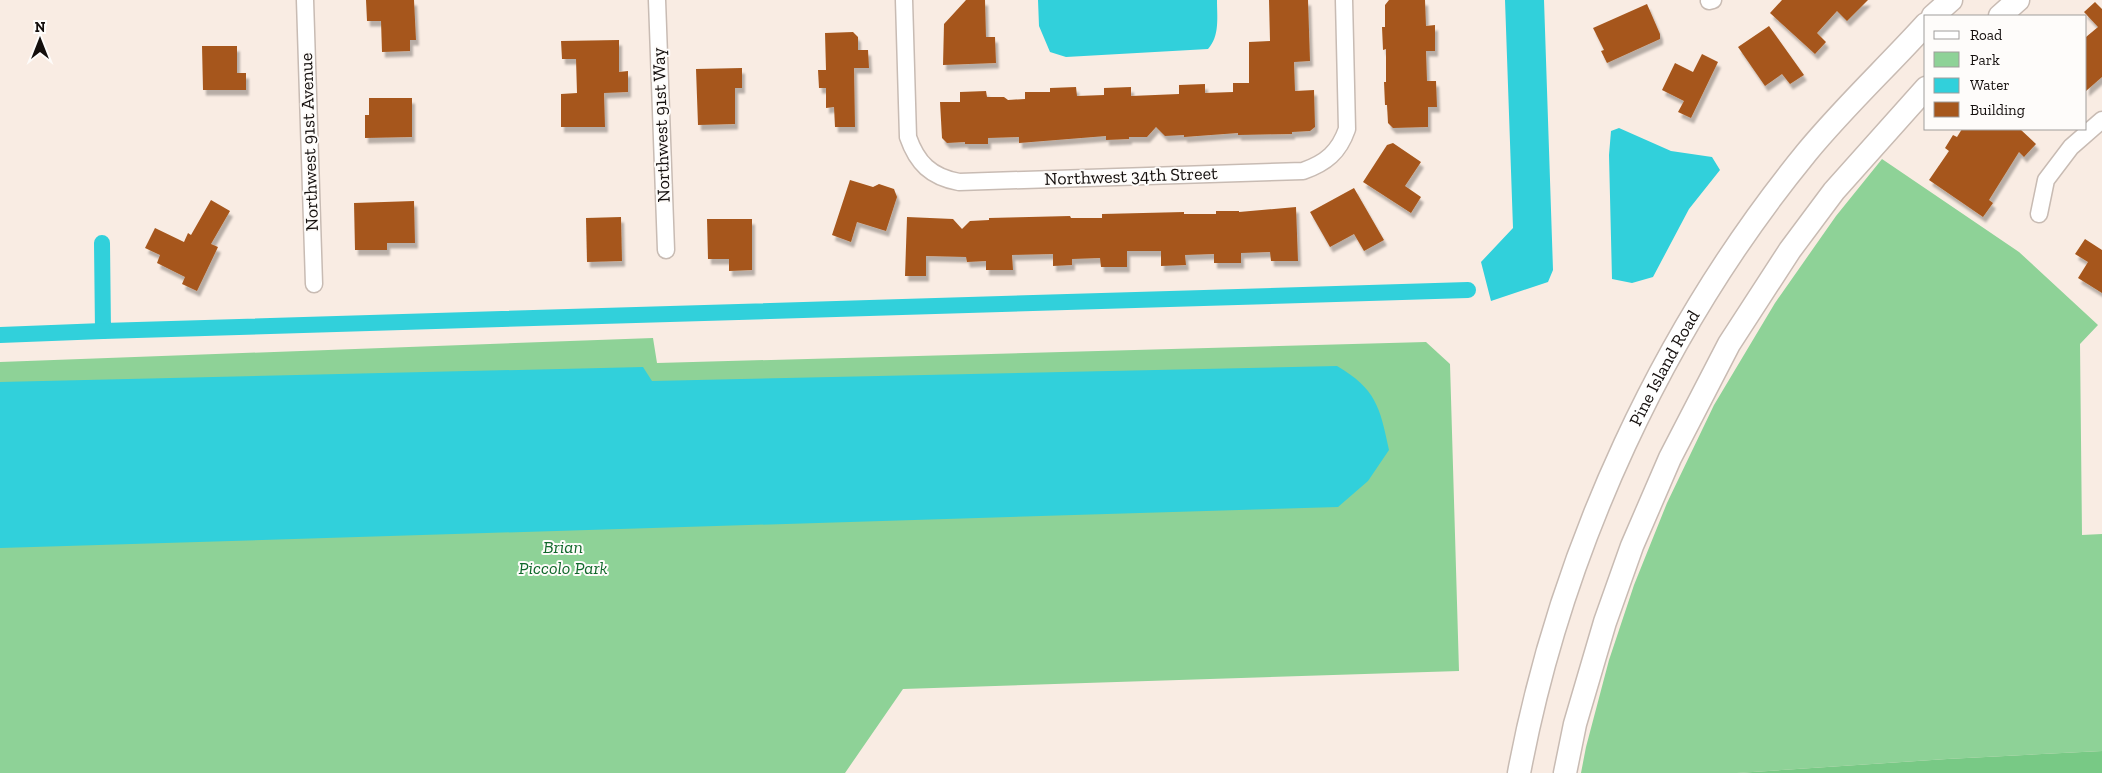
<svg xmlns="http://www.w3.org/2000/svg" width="2102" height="773" viewBox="0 0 2102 773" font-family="'Zilla Slab',serif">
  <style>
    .green { fill: #8ed297 }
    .forest { fill: #78c985 }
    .water { fill: #31d0db }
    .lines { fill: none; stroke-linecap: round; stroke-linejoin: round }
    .canal { stroke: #31d0db; stroke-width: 16 }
    .building { fill: #a6571c; filter: url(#shadow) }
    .minor-casing { stroke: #c8bbb3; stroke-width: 19 }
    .secondary-casing { stroke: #c8bbb3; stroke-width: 25 }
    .minor { stroke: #fff; stroke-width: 16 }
    .secondary { stroke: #fff; stroke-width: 22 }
    .labels { text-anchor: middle; stroke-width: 4; stroke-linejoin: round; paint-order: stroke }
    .street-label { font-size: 18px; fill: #140f0d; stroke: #fefcfa }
    .park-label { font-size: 18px; font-style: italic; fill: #10682b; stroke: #fefcfa }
  </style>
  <defs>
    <filter id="shadow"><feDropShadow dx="3" dy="5.5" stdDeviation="1" flood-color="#0004"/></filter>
  </defs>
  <rect width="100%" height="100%" fill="#f9ece3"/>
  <g class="green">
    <path d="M1882,159l137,93 79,73 -18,19 2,191 20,-1v217l-155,8 -210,14h-156l5,-26 23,-87 25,-75 33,-82 47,-98 61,-102 61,-87z"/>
    <path d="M653,338l4,25 769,-21 24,22 9,307 -556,18 -58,84h-845v-411z"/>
  </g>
  <path class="forest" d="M2102,751v22h-365l210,-14z"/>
  <g class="water">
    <path d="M1038,0h179c0,17 3,36 -9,49l-142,8 -16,-5 -11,-26z"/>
    <path d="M1505,0h39l9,270 -5,12 -57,19 -10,-39 32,-34z"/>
    <path d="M1619,128l52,23 41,6 8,13 -31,39 -36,68 -21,6 -20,-4 -3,-124 2,-24z"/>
    <path d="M1337,366c39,23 43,41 52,84l-21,31 -30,26 -1338,41v-166l643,-15 9,14z"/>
  </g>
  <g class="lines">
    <g class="canal">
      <path d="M102,243l1,88 1365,-41"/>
      <path d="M0,335l103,-4"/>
    </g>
  </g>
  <g class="building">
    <path d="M366,0h48l2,40h-6v11l-28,1 -1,-31h-14z"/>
    <path d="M966,0h19l1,37h9l1,26 -53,2 1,-41z"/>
    <path d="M1269,0h39l2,61 -16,1 1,29 19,-1 1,37 -5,4 -18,1v2l-54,1v-2l-54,4v-2l-19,1 -9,-9 -9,10h-18v2l-23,1v-4l-87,7v-6l-31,1v6h-23v-2l-18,1 -5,-5 -2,-36h20v-10l26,-1 1,6h17l4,3 17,-1v-7h25v-4l26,-1 1,9 27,-1v-7l27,-1v9l48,-2v-9l26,-1v9l28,-1v-9h16v-41l21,-1z"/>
    <path d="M1389,0h36l1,26 9,-1v26h-9l1,30h9l1,26h-9v20l-35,1 -5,-5 -1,-18h-2l-1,-23h2v-33l-3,1 -1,-23h3v-22z"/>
    <path d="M1782,0h86l-21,21 -10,-10 -20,22 9,9 -11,12 -45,-41z"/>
    <path d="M2095,2l7,7v68l-16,14v-54l12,-10 -14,-15z"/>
    <path d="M1647,4l13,30v5l-53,24 -6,-12 3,-1 -11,-22z"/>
    <path d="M1769,26l35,49 -14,9 -8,-10 -17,12 -27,-39z"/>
    <path d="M853,32l5,5v13h10l1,18h-15l1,59h-20l-1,-20 -8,1v-20h-7l-1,-18h8l-1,-37z"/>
    <path d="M619,40v32l9,-1v21l-24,1 1,34h-44v-33l16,-1 -1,-34h-14l-1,-18z"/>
    <path d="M202,46h35v27h9v17h-43z"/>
    <path d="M1702,54l16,8 -27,56 -13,-6 6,-11 -22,-11 13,-27 18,9z"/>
    <path d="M742,68v20h-7v36l-37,1 -2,-56z"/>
    <path d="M369,98h43v39l-47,1v-23h4z"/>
    <path d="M1962,129h58l16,15 -12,13 -5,-5 -30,48 4,3 -10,14 -54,-37 20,-29 -4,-3 8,-13 4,2z"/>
    <path d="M1393,143l28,19 -16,24 16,11 -10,16 -48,-31 24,-37z"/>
    <path d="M850,180l23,7 6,-3 15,5 3,8 -11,34 -29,-9 -6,20 -19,-7z"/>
    <path d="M1354,188l30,52 -20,11 -10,-17 -24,13 -20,-35z"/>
    <path d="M211,200l19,11 -19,33 7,3 -21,44 -15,-7 3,-7 -28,-14 3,-8 -15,-7 10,-20 29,14 4,-9 3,2z"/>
    <path d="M414,201l1,42h-28v7h-32l-1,-47z"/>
    <path d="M1296,207l2,54h-27l-1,-9 -29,1v10h-27v-9l-29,1 1,10 -25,1v-15h-34v16h-26l-1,-9 -28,1v6l-19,1v-12l-41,1 1,15h-27v-9l-19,1 -1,-5 -40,-1v20h-21l2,-59 46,2 9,10 8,-8 19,-1v-2l81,-2 1,2h31v-4l82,-2v2h32v-3h23v1z"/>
    <path d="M621,217l1,44 -35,1 -1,-44z"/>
    <path d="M707,219h45v51l-23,1v-12h-21z"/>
    <path d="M2085,239l17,11v43l-24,-15 10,-16 -13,-8z"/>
  </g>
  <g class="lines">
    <g class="minor-casing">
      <g id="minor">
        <path d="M305,0l9,284"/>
        <path d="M657,0l9,250"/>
        <path d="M904,0l4,137c9,26 23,40 51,45l344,-11c23,-8 36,-19 44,-42l-3,-129"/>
        <path d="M1709,1l4,-1"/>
        <path d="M2039,214l7,-34 25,-33 31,-27"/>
      </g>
    </g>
    <g class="secondary-casing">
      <g id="secondary">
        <path d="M1933,16l18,-16"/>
        <path d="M2000,16l18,-16"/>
        <path id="s1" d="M1519,773c42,-224 144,-445 288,-621 37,-45 80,-85 119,-128"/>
        <path d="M1565,773l10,-49 30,-102 27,-76 38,-88 59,-114 61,-94 44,-59 92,-103"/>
      </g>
    </g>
    <use href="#minor" class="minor"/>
    <use href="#secondary" class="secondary"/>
  </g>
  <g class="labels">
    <g class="street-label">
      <text transform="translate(661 125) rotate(-92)" y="6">Northwest 91st Way</text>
      <text transform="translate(309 142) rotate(-92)" y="6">Northwest 91st Avenue</text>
      <text transform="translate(1131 176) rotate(-2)" y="6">Northwest 34th Street</text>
      <text dy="6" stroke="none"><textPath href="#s1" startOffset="432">Pine Island Road</textPath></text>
    </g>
    <g class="park-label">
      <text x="563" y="553">Brian<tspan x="563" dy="21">Piccolo Park</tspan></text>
    </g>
  </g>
  <rect x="1924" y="15" width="162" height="115" fill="#fefcfa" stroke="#a09d9b"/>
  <rect x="1934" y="31" width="25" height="8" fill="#ffffff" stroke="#a09d9b"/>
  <text x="1970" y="40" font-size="15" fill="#140f0d">Road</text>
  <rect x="1934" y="52" width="25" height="15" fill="#8ed297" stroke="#a09d9b"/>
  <text x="1970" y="65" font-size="15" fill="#140f0d">Park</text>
  <rect x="1934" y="78" width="25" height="15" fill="#31d0db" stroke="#a09d9b"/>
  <text x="1970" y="90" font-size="15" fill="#140f0d">Water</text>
  <rect x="1934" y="102" width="25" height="15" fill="#a6571c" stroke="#a09d9b"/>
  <text x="1970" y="115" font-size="15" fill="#140f0d">Building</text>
  <g transform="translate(40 40)" stroke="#fefcfa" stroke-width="4" paint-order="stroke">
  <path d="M0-4L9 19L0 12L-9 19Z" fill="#140f0d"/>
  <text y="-8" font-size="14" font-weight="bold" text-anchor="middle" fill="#140f0d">N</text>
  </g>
</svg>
